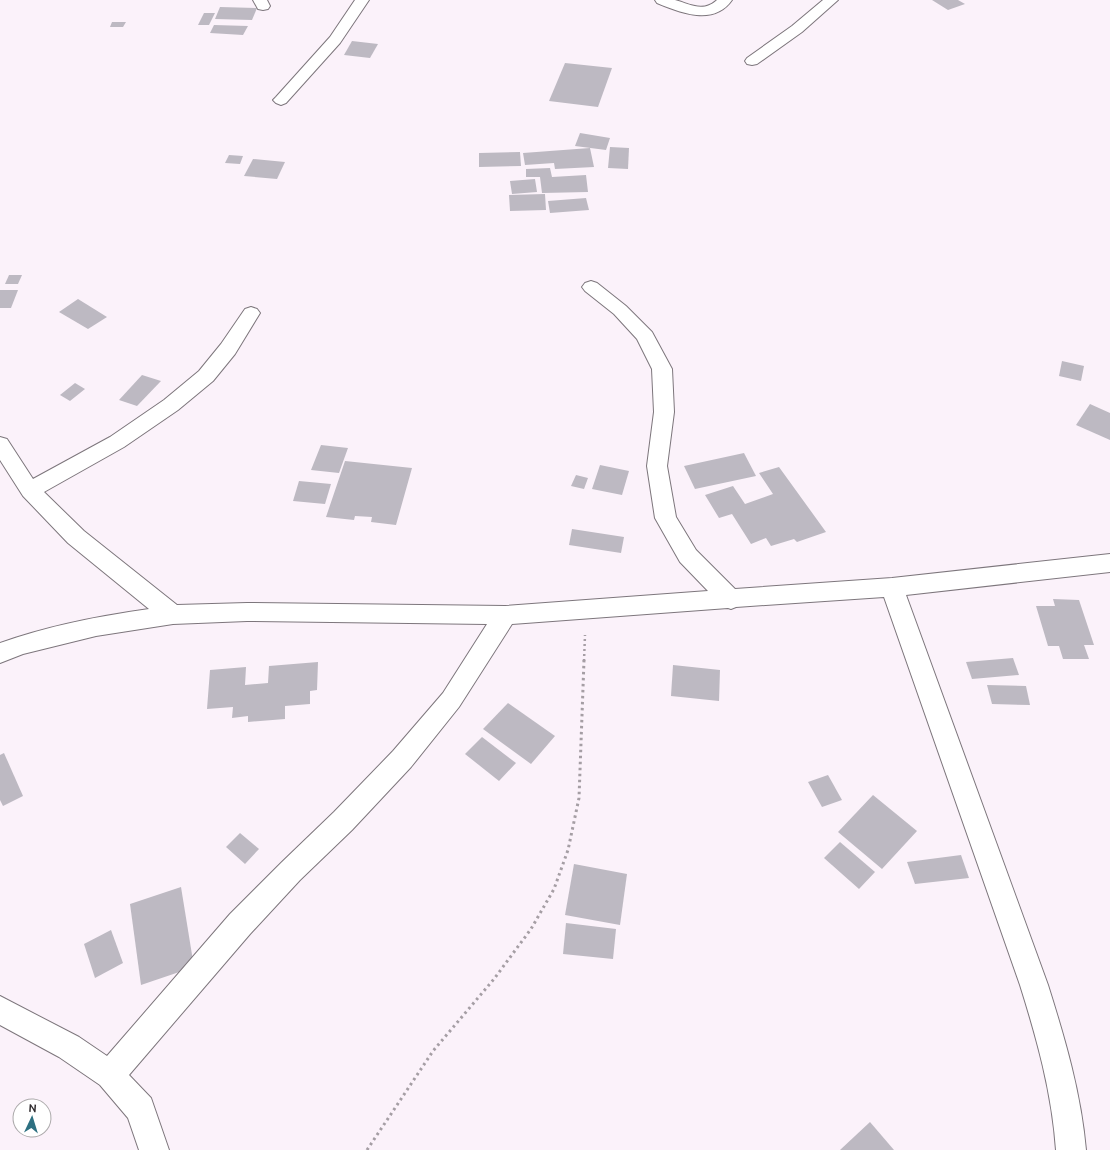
<svg xmlns="http://www.w3.org/2000/svg" width="1110" height="1150" viewBox="0 0 1110 1150" font-family="Ubuntu,sans-serif">
  <style>
    .building { fill: #bdb9c2 }
    .lines { fill: none; stroke-linecap: round; stroke-linejoin: round }
    .minor-casing { stroke: #7d767c; stroke-width: 2 }
    .path-far1 { stroke: #a59ea4; stroke-width: 2.5; stroke-dasharray: 2 3; stroke-linecap: butt }
    .path { stroke: #a59ea4; stroke-width: 3; stroke-dasharray: 2.5 3.5; stroke-linecap: butt }
    .minor { fill: #fff; fill-rule: evenodd }
  </style>
  <rect width="100%" height="100%" fill="#fbf2fa"/>
  <g class="building">
    <path d="M932,0h26l7,4 -17,6z"/>
    <path d="M220,7l37,1 -5,12 -37,-1z"/>
    <path d="M204,13h11l-6,12h-11z"/>
    <path d="M112,22h14l-3,5h-13z"/>
    <path d="M214,25l34,1 -5,9 -33,-2z"/>
    <path d="M352,41l26,3 -8,14 -26,-3z"/>
    <path d="M565,63l47,5 -14,39 -49,-6z"/>
    <path d="M580,133l30,5 -4,12 -31,-4z"/>
    <path d="M610,147l19,1 -1,21 -20,-1z"/>
    <path d="M590,148l4,19 -39,2 -1,-6 -29,2 -2,-12z"/>
    <path d="M520,152l1,14 -42,1v-14z"/>
    <path d="M229,155l14,1 -3,8 -15,-1z"/>
    <path d="M253,159l32,3 -8,17 -33,-3z"/>
    <path d="M550,168l2,9 34,-2 2,17 -46,1 -2,-16h-14v-8z"/>
    <path d="M535,179l2,13 -25,2 -2,-13z"/>
    <path d="M545,194l1,16 -36,1 -1,-16z"/>
    <path d="M586,198l3,12 -39,3 -2,-12z"/>
    <path d="M9,275h13l-4,9h-13z"/>
    <path d="M0,290h18l-7,18h-11z"/>
    <path d="M78,299l29,18 -19,12 -29,-17z"/>
    <path d="M1062,361l22,5 -3,15 -22,-5z"/>
    <path d="M142,375l19,6 -24,25 -18,-6z"/>
    <path d="M75,383l10,6 -15,12 -10,-6z"/>
    <path d="M1090,404l20,9v27l-34,-15z"/>
    <path d="M321,445l27,3 -9,25 -28,-3z"/>
    <path d="M744,453l12,23 -61,13 -11,-23z"/>
    <path d="M345,461l67,7 -16,57 -25,-3 1,-5 -17,-1 -1,4 -28,-3z"/>
    <path d="M600,465l29,6 -7,24 -30,-6z"/>
    <path d="M779,467l47,65 -29,10 -3,-3 -23,7 -5,-8 -15,6 -19,-30 -13,4 -14,-23 28,-9 12,18 28,-10 -14,-21z"/>
    <path d="M576,475l12,3 -4,11 -13,-3z"/>
    <path d="M299,481l32,3 -6,20 -32,-3z"/>
    <path d="M572,529l52,8 -3,16 -52,-8z"/>
    <path d="M1053,599l26,1 15,45h-10l5,14h-26l-4,-13h-11l-12,-40h19z"/>
    <path d="M1013,658l6,17 -47,4 -6,-17z"/>
    <path d="M318,662l-1,28 -7,1v13l-25,2v13l-37,3v-6l-16,2 1,-11 -26,2 3,-39 36,-3 -1,18 23,-2 1,-17z"/>
    <path d="M673,665l47,5 -1,31 -48,-5z"/>
    <path d="M987,685l39,1 4,19 -38,-1z"/>
    <path d="M508,703l47,33 -24,28 -48,-35z"/>
    <path d="M482,737l34,26 -17,18 -34,-27z"/>
    <path d="M4,753l19,43 -20,10 -3,-6v-45z"/>
    <path d="M828,775l14,25 -20,7 -14,-25z"/>
    <path d="M873,795l44,36 -35,38 -44,-37z"/>
    <path d="M240,833l19,16 -14,15 -19,-17z"/>
    <path d="M840,842l35,30 -16,17 -35,-31z"/>
    <path d="M961,855l8,23 -54,6 -8,-22z"/>
    <path d="M574,864l53,10 -7,51 -55,-10z"/>
    <path d="M181,887l13,80 -53,18 -11,-81z"/>
    <path d="M566,923l50,6 -3,30 -50,-5z"/>
    <path d="M111,930l12,33 -28,15 -11,-34z"/>
    <path d="M870,1122l24,28h-54z"/>
  </g>
  <g class="lines">
    <g class="minor-casing">
      <g id="minor">
        <path d="M253,0h14l3,6 -2,3 -5,1 -5,-1z"/>
        <path d="M355,0h14l-29,43 -54,60 -5,2 -5,-2 -3,-3 3,-3 54,-60z"/>
        <path d="M655,0c6,0 14,0 20,0 15,4 28,13 42,0h15c-18,26 -51,13 -75,3z"/>
        <path d="M823,0h15l-36,32 -45,32 -5,1 -5,-1 -2,-3 2,-3 45,-32z"/>
        <path d="M591,281l6,2 29,23 26,26 20,37 2,43 -7,54 9,51 20,33 39,39 157,-11 218,-24v18l-204,23 142,390c17,54 33,108 38,165h-30c-4,-57 -19,-111 -36,-165l-136,-388 -148,10 -5,2 -3,-1 -216,16 -53,83 -48,60 -59,63 -52,50 -50,54 -121,141 22,23 18,52h-30l-11,-32 -28,-33 -41,-28 -59,-32v-29l79,41 28,19 123,-142 52,-52 52,-50 59,-61 50,-58 44,-69 -240,-3 -74,3 -77,12 -73,18 -23,9v-20c48,-17 99,-27 149,-34l-81,-66 -45,-47 -23,-36v-23l7,2 26,40 77,-42 54,-37 35,-29 22,-27 24,-35 6,-2 6,2 3,4 -25,41 -22,27 -35,29 -54,37 -80,45 40,39 93,74 70,-2 258,3 203,-15 -28,-29 -25,-44 -8,-52 7,-54 -2,-43 -15,-30 -23,-25 -29,-23 -3,-4 3,-4z"/>
      </g>
    </g>
    <path class="path-far1" d="M584,661l1,-26"/>
    <path class="path" d="M367,1150l66,-99 61,-72 37,-50 23,-40 14,-39 11,-52 5,-138"/>
    <use href="#minor" class="minor"/>
  </g>
  <g transform="translate(32 1118) rotate(4)"><circle r="19" fill="#ffffff" stroke="#acaaab"/>
  <path d="M0-3L7 15L0 10L-7 15Z" fill="#2d7081"/>
  <text y="-6" font-size="11" font-weight="bold" text-anchor="middle" fill="#2f2b2e">N</text>
  </g>
</svg>
